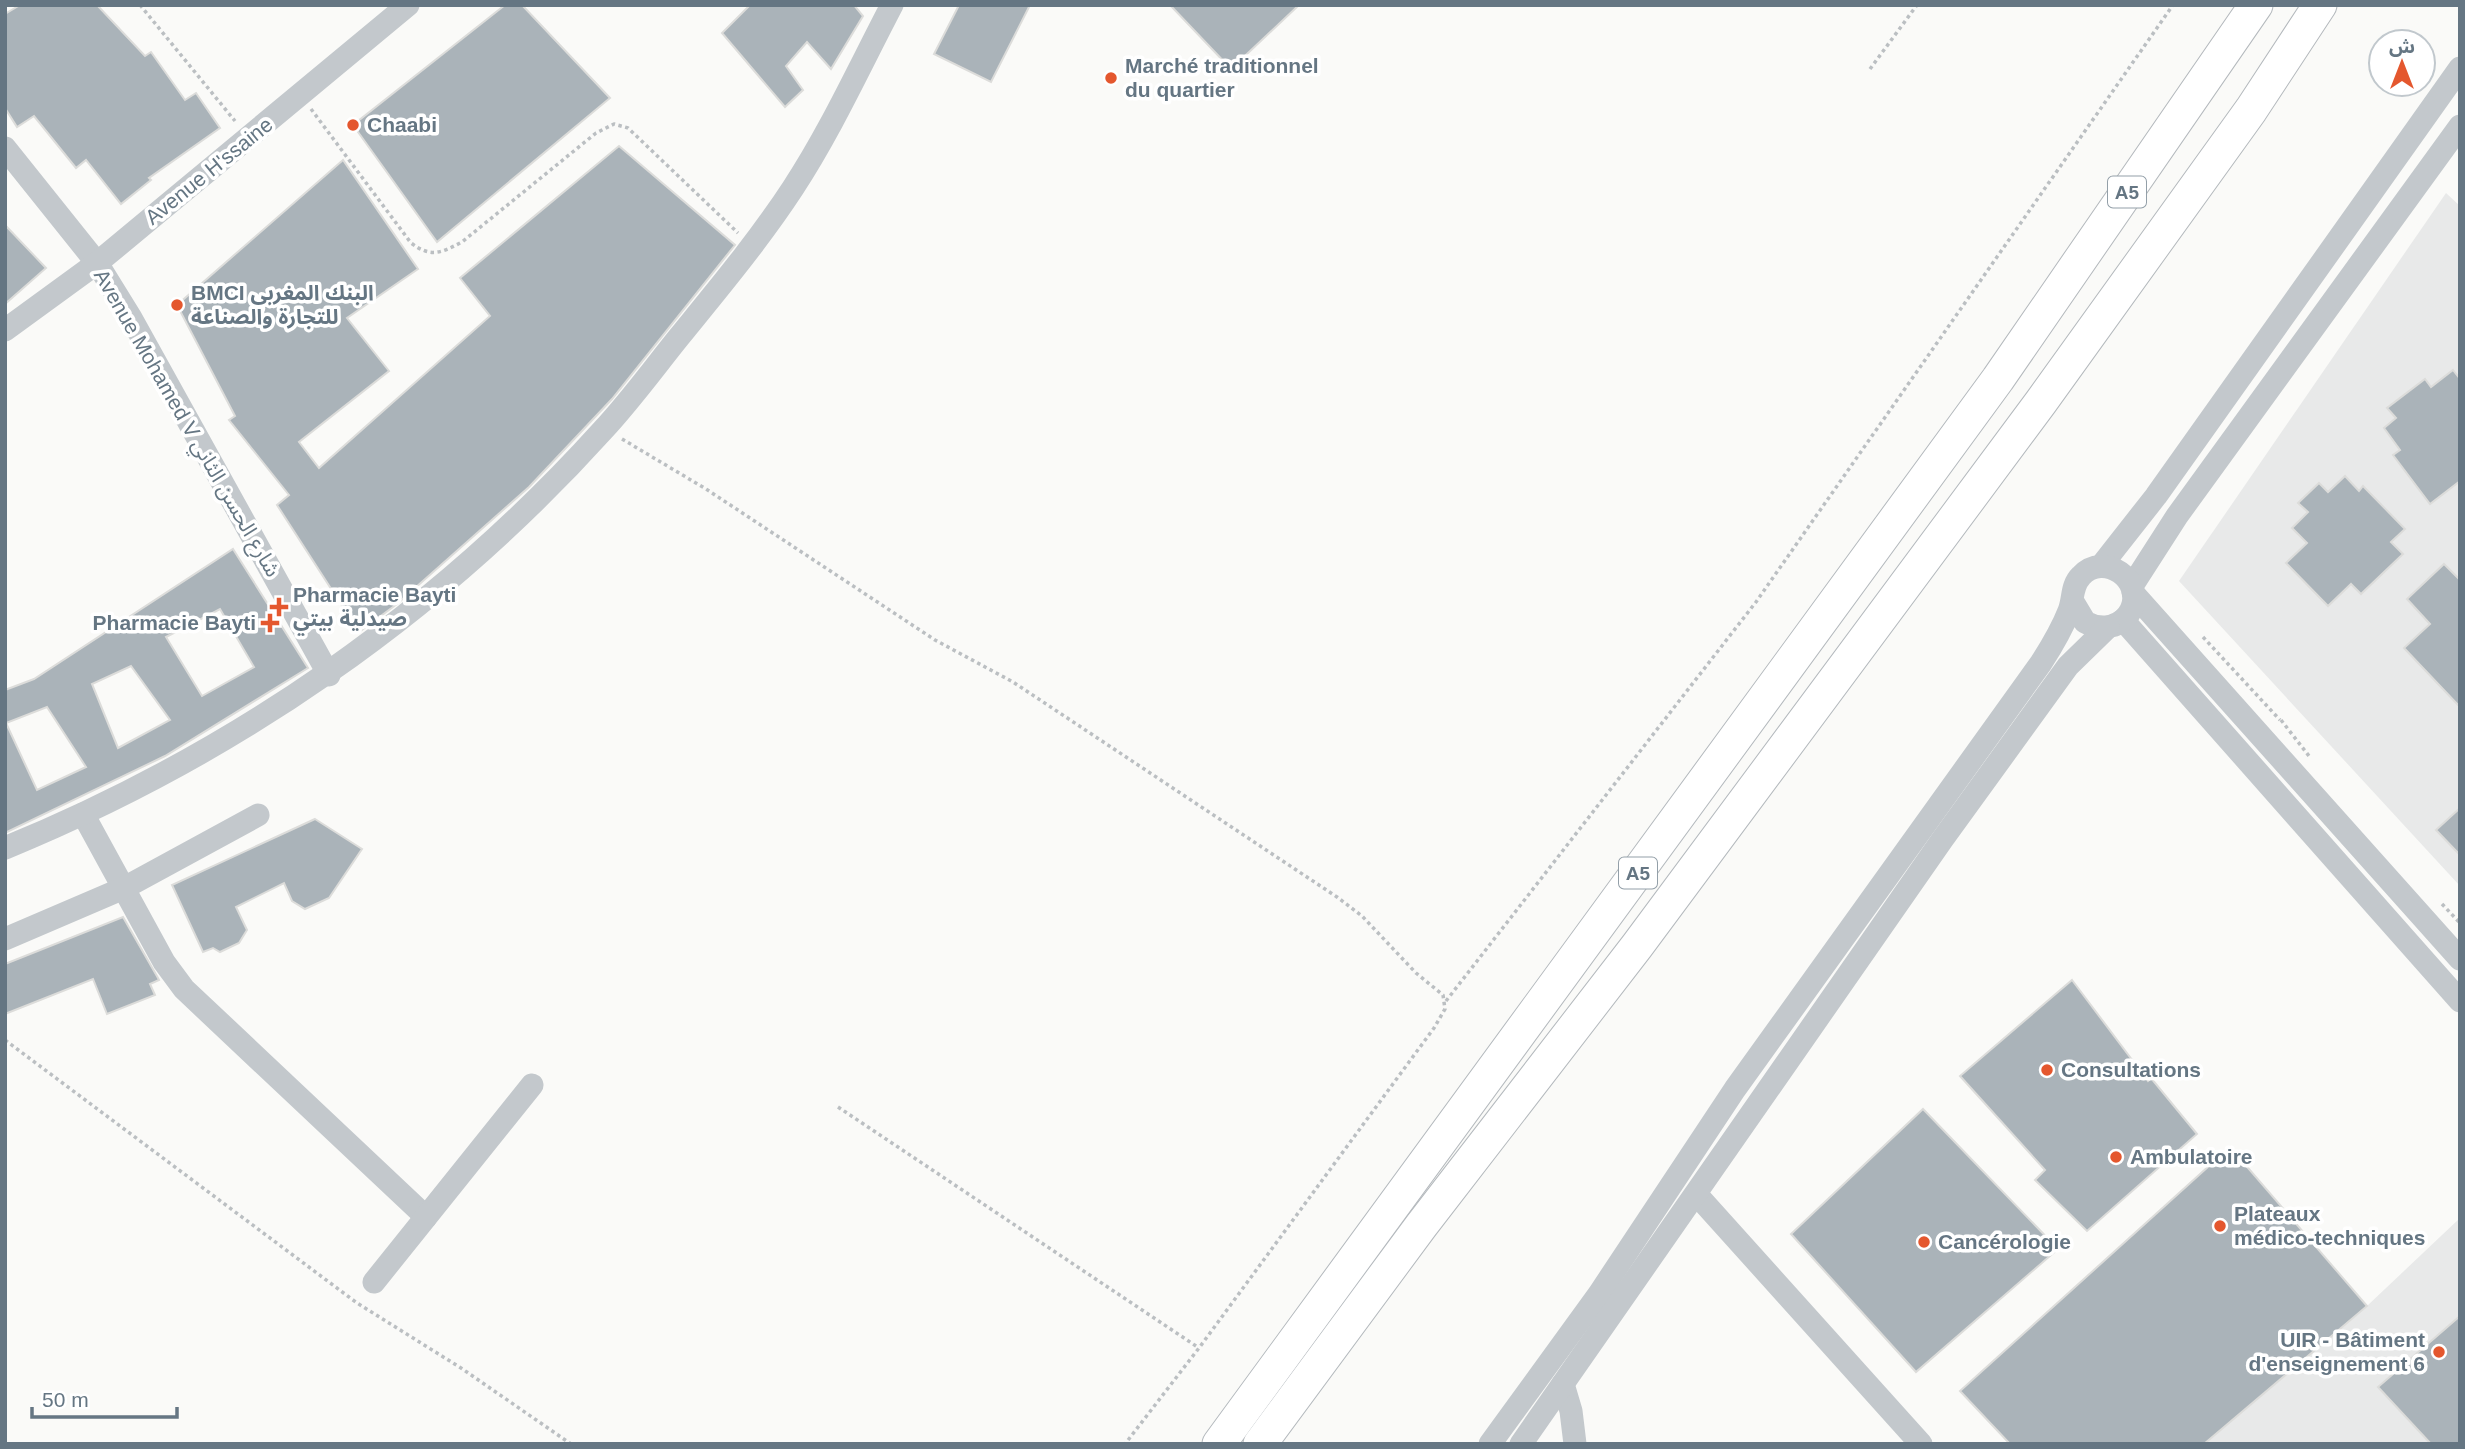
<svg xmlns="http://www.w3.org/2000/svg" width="2465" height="1449" viewBox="0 0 2465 1449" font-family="Helvetica,'Noto Sans Arabic',sans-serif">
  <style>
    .built { fill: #e8e9e9 }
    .building { fill: #aab3b9; stroke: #dcdcda; stroke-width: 2; fill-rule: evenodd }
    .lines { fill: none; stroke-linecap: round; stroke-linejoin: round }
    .highway-casing { stroke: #b4b9bd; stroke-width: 35 }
    .path { stroke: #bbbfc2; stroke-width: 3.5; stroke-dasharray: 3.5 3.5; stroke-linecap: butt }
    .minor { stroke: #c3c8cc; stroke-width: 23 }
    .highway { stroke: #fff; stroke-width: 33 }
    .poi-dot { fill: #e4572e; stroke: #fff; stroke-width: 2.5 }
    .labels { text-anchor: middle; stroke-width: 7; stroke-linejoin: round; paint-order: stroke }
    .shield { fill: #fff; stroke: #939fa8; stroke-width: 2 }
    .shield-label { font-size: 19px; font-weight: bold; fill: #657683 }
    .poi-label { font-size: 21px; font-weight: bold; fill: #657683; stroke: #fff; text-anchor: start }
    .street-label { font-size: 21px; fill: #657683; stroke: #fff }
  </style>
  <rect width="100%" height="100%" fill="#fafaf8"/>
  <g class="built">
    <path d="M2446,193l14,13v680l-281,-305z"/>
    <path d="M2460,1218v226h-256l163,-138z"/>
  </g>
  <g class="building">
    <path d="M20,5h77l48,51 6,-4 34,48 11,-7 24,35 -71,50 2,2 -30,24 -35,-44 -10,8 -42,-52 -17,11 -12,-19v-94z"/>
    <path d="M505,5h17l88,93 -173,144 -84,-117z"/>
    <path d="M750,5h104l9,11 -32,53 -24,-27 -21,24 17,24 -18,17 -63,-74z"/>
    <path d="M959,5h71l-39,77 -57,-28z"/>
    <path d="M1170,5h129l-68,64z"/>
    <path d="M619,146l116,99 -123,154 -83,88 -132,117 -38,28 -82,-127 12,-10 -60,-75 6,-4 -58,-111 166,-145 75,109 -71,49 42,53 -90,71 20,26 171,-152 -30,-38z"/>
    <path d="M5,225l41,43 -41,36z"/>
    <path d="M2453,370l7,9v102l-30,23 -37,-49 7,-5 -16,-22 12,-10 -9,-10 38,-29 6,8z"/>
    <path d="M2345,476l14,15 4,-5 42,43 -14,13 12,12 -42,40 -10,-10 -23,22 -42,-43 21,-20 -15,-15 16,-16 -10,-9 21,-20 9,9z"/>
    <path d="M233,549l75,119 -143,88 -160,77v-143l29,-11zM220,609l34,58 -52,29 -36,-59zM131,666l39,54 -52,28 -26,-64zM47,707l39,60 -49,23 -31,-67z"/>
    <path d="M2444,564l16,16v127l-56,-59 26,-24 -23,-25z"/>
    <path d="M2460,808v47l-24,-25z"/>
    <path d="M315,819l47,30 -33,49 -24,11 -13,-8 -8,-18 -48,24 11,23 -8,13 -19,9 -7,-4 -10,4 -31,-67z"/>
    <path d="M123,917l35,61 1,2 -9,4 5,11 -48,19 -14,-35 -88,35v-50z"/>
    <path d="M2072,980l76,101 3,-3 46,56 -110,97 -52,-51 10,-10 -85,-94z"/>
    <path d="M1923,1109l135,140 -142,123 -125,-138z"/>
    <path d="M2230,1147l137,159 -163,138h-194l-50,-53z"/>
    <path d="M2460,1316v128h-29l-53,-57z"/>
  </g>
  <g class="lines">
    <g class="highway-casing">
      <g id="highway">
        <path d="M1219,1444l779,-1065 258,-374"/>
        <path d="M1260,1444l161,-218 216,-280 404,-544 210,-292 69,-105"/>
      </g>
    </g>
    <g class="path">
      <path d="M140,5l95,116"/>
      <path d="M1870,69l47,-64"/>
      <path d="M311,109l100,134c20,15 30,10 51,-1l134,-109 18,-9 14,4 110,105"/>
      <path d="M622,439l84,50 229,151 78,42 324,215 25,19 54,57 27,22 2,14 -11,19 -235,320 -74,96"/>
      <path d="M2203,637l77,83"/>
      <path d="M2281,720l28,36"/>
      <path d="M2442,904l18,19"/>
      <path d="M1446,1001l310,-399 417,-597"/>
      <path d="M5,1040l352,263 104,65 110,76"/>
      <path d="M838,1107l361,241"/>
    </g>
    <g class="minor">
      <path d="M5,148l92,115 34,55 198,357"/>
      <path d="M5,330l92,-67 311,-258"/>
      <path d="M2101,566l55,-70 304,-428"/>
      <path d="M2132,586l45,-70 283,-390"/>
      <path d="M2133,593l327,366"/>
      <path d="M2123,620l337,381"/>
      <path d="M83,814l81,148 20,27 242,228"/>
      <path d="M5,848c229,-94 433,-235 598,-418 27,-29 51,-62 76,-93 39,-48 80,-97 114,-149 38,-58 67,-122 99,-183"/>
      <path d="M5,939l119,-51 134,-73"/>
      <path d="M1697,1195l224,249"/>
      <path d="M374,1282l158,-197"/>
      <path d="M1563,1384l8,27 4,33"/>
      <path d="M1490,1444l109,-150 136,-205 306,-426c11,-17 21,-34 28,-52 5,-13 2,-25 12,-35 23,-25 64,4 50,34 -9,18 -30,21 -46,12l-12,-20"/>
      <path d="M1521,1444l421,-604 126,-174 40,-39"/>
    </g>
    <use href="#highway" class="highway"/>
  </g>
  <g class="poi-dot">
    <circle cx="1111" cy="78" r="7"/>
    <circle cx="353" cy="125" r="7"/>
    <circle cx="177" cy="305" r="7"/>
    <path d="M275.5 596.5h7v7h7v7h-7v7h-7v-7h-7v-7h7z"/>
    <path d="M266.5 612.5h7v7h7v7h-7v7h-7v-7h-7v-7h7z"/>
    <circle cx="2047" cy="1070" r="7"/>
    <circle cx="2116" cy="1157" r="7"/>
    <circle cx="2220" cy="1226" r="7"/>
    <circle cx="1924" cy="1242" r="7"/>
    <circle cx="2439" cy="1352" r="7"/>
  </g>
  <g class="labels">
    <g class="shield">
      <rect x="2108" y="176.5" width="38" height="31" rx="5"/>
      <rect x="1619" y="857.5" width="38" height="31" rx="5"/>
    </g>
    <g class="shield-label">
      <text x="2127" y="199">A5</text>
      <text x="1638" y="880">A5</text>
    </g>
    <g class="poi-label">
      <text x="1125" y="73">Marché traditionnel<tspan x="1125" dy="24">du quartier</tspan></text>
      <text x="367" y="132">Chaabi</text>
      <text x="191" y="300">BMCI البنك المغربي<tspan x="191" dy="24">للتجارة والصناعة</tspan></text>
      <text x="293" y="602">Pharmacie Bayti<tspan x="293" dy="24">صيدلية بيتي</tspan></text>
      <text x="256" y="630" text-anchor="end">Pharmacie Bayti</text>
      <text x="2061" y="1077">Consultations</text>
      <text x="2130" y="1164">Ambulatoire</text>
      <text x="2234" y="1221">Plateaux<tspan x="2234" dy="24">médico-techniques</tspan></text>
      <text x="1938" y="1249">Cancérologie</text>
      <text x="2425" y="1347" text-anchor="end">UIR - Bâtiment<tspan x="2425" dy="24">d'enseignement 6</tspan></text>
    </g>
    <g class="street-label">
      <text transform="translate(209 171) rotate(-39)" y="7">Avenue H'ssaine</text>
      <text transform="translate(187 423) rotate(60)" y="7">Avenue Mohamed V شارع الحسن الثاني</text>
    </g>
  </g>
  <rect width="2465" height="1449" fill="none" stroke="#657683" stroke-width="14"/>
  <g transform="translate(2402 63)"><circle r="33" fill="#ffffff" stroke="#c1c8cd" stroke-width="2"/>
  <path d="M0-5L12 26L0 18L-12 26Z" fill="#e4572e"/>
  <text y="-10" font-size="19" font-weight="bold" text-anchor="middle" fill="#657683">ش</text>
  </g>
  <path d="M32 1407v10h145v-10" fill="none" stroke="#657683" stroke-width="3.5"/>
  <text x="42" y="1407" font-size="21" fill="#657683" stroke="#ffffff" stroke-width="5" paint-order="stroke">50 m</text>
</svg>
